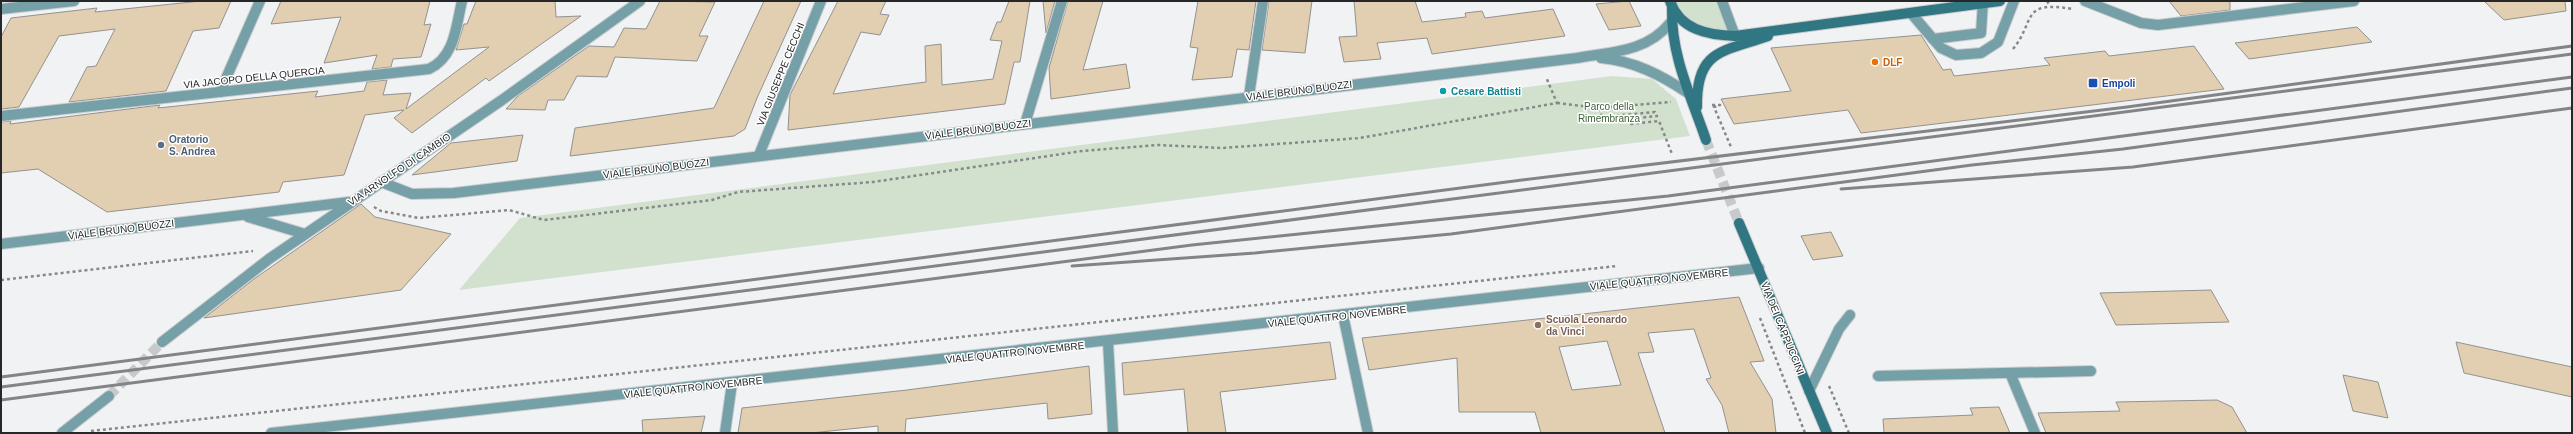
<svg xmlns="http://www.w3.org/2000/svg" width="2573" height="434" viewBox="0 0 2573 434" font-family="Arial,sans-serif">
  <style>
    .green { fill: #d1e1ce }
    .building { fill: #e2ceb0; stroke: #939290; fill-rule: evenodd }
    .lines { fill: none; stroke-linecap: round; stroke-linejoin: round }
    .street-tunnel { stroke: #c8c9cb; stroke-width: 10; stroke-dasharray: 10 5; stroke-linecap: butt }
    .secondary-tunnel { stroke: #c8c9cb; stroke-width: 10; stroke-dasharray: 10 5; stroke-linecap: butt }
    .lane-casing { stroke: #cccdcf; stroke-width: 12 }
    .street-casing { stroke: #cccdcf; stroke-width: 12 }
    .secondary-casing { stroke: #cccdcf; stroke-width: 12 }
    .path { stroke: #878889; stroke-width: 2.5; stroke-dasharray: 3 3; stroke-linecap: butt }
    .lane { stroke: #75a0a7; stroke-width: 10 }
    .street { stroke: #75a0a7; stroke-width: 10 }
    .secondary { stroke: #317783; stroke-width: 10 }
    .rail { stroke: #838486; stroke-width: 3 }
    .food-dot { fill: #e8710a; stroke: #fff; stroke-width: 1.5 }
    .transit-dot { fill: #1a4fb4; stroke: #fff; stroke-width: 1.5 }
    .culture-dot { fill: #0f9aa8; stroke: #fff; stroke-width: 1.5 }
    .service-dot { fill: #5c6f8a; stroke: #fff; stroke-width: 1.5 }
    .education-dot { fill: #8d6e63; stroke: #fff; stroke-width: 1.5 }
    .labels { text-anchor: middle; stroke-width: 3; stroke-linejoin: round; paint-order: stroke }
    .food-label { font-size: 10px; font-weight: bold; fill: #c56008; stroke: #fff; text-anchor: start }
    .street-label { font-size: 10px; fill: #262728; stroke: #fff }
    .transit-label { font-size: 10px; font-weight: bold; fill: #164399; stroke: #fff; text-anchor: start }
    .culture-label { font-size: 10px; font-weight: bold; fill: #0d838f; stroke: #fff; text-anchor: start }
    .park-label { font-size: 10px; fill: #3b5e36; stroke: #fff }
    .service-label { font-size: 10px; font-weight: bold; fill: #4e5e75; stroke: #fff; text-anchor: start }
    .education-label { font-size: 10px; font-weight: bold; fill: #785e54; stroke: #fff; text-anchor: start }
  </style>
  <rect width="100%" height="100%" fill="#f1f2f4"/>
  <g class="green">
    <path d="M1670,1h52l13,35 -36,-5z"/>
    <path d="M1612,76l40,3 24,20 14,37 -1231,154 61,-72z"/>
  </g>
  <g class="building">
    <path d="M201,1h30l-12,27 -26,3 -27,60 -97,11 18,-35 9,-1 19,-37 -56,7 -40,71 -18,2v-72l10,-19 86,-10 -2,4z"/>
    <path d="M281,1h149l-6,24 7,-1 -10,33 -28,2 -2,8 -19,2 5,-14 -53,8 17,-46 -70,7z"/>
    <path d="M476,1h79l1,16 25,-1 -92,65 -3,-3 -74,55 -18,-15 10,-8 -39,5 -21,60 -61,7 -4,10 -172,20 -69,-43 -37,4v-51l10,-1 -1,3 150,-19 -2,3 160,-17 -3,6 49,-6 3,-9 20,-2 -4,15 28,-2 -5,16 83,-62 -33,3 8,-26h3z"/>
    <path d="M660,1l55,1 -16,34h9l-11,25 -82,-4 -8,20 -30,-1 -13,24h-16l-3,10 -39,-1 12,-13 71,-50 25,1 10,-19 22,1z"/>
    <path d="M764,1h37l-44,97 -12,31 -11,7 -164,20 5,-28 139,-20z"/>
    <path d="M838,1h48l-6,13 9,1 -9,20 -19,-3 -28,62 93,-12 -1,-36 16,-2 1,41 51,-6 9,-38 -12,-1 7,-18h4l8,-21h21l-10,61h-6l-9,42 -217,26 2,-35z"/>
    <path d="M1043,1h12l-9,32z"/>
    <path d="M1068,1h35l-20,69 43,-6 4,24 -79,11 -2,-31z"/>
    <path d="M1198,1h58l-7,49 -12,-1 -5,28 -40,3 6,-32 -8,-1z"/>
    <path d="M1269,1h43l-7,52 -43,-3z"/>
    <path d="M1354,1h61l7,21 44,-5 -1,-4 17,-2 3,7 68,-9 12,27 -133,18 -5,-16 -50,5 4,16 -37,3 -5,-25 18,-1z"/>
    <path d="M1629,1l12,25 -32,4 -13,-26z"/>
    <path d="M2169,1h61v9l-49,6z"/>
    <path d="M2484,1h81l1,10 -62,9z"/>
    <path d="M2357,27l15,15 -123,17 -14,-16z"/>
    <path d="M1921,35l22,35 8,-1 3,7 96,-11 -6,-7 61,-7 4,5 85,-10 30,43 -363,44 -13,-23 -114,14 -13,-25 70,-8 -20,-43z"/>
    <path d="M523,135l-6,26 -105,14 39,-32z"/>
    <path d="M361,204l14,13 76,17 -50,56 -197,28 50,-39z"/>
    <path d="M1831,232l12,24 -30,4 -12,-24z"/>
    <path d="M2211,290l18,32 -113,3 -16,-32z"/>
    <path d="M1739,297l25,64 -14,1 22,37 4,34h-47l-7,-28 -16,-26 5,-1 -17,-49 -46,4 6,19 -16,1 27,80h-124l-6,-21h-76l-2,-54 -88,12 -7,-32zM1607,341l14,44 -49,5 -13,-43z"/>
    <path d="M1330,342l6,37 -116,13 6,41h-38l-4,-44 -60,6 -2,-32z"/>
    <path d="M2456,342l116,25v30l-108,-24z"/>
    <path d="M1089,366l3,48 -44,5 -1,-16 -141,16 -1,14h-27v-7l-67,7h-73l4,-25 165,-18z"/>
    <path d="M2343,375l35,7 10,36 -35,-7z"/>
    <path d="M2217,400l15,7 15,26h-201l-8,-20 82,-2 -4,-9z"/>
    <path d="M1999,407l11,26h-126l-1,-14 90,-4 -3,-7z"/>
    <path d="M705,416l-4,17h-58l-1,-13z"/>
  </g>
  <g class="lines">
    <path class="street-tunnel" d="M109,396l53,-54"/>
    <path class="secondary-tunnel" d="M1706,140l33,83"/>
    <g class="lane-casing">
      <g id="lane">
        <path d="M2085,1l56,22 17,2 196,-24"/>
        <path d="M1933,39l8,9 15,7 25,-2 17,-11 16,-41"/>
        <path d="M1809,391l30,-62 11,-14"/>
      </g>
    </g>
    <g class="street-casing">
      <g id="street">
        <path d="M1722,1l13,35"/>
        <path d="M1,9l73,-8"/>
        <path d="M1911,13l22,26 48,-6 2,-32"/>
        <path d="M1601,58c33,3 60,17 87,35"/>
        <path d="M220,92l40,-91"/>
        <path d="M1249,96l14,-95"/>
        <path d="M1,116l428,-47c26,-12 27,-43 33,-68"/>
        <path d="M1025,124l37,-123"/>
        <path d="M759,155l62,-154"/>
        <path d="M381,182l31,12 42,-1 1123,-135c34,-6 70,-6 93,-35"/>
        <path d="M248,217l57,17"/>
        <path d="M1,244l348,-42"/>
        <path d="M1343,315l25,118"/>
        <path d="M162,342l107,-83 233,-159 138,-99"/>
        <path d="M1108,342l5,91"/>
        <path d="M2010,373l25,60"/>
        <path d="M1878,376l213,-5"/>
        <path d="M62,433l47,-37"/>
        <path d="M271,433l1488,-165"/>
        <path d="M725,433l7,-50"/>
      </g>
    </g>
    <g class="secondary-casing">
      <g id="secondary">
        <path d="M1670,1c10,29 38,34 65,35l265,-35"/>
        <path d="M1672,9c-1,47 19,87 34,131"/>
        <path d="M1697,107c-1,-57 25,-55 71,-71"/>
        <path d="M1739,223l88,210"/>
      </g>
    </g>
    <g class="path">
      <path d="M2047,1l3,5"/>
      <path d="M2013,49c23,-28 7,-49 59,-40"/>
      <path d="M1557,103l42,5 72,-6"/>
      <path d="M1712,105h8l-6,2 17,40"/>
      <path d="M1599,108l3,9 53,-5 2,4 -29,3 2,5 29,-3 13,33"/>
      <path d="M374,207l7,4 38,7 90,-8 35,10 168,-20 26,-8 135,-10 209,-31 76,-6 64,3 138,-10 197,-35 -11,-26"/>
      <path d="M1,280l252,-29"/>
      <path d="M1760,318l45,115"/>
      <path d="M1829,386l20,47"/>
      <path d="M91,431l1526,-165"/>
    </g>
    <use href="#lane" class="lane"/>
    <use href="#street" class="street"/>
    <use href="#secondary" class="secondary"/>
    <g class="rail">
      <path d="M1841,189l292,-22 439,-59"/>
      <path d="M1072,266l183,-13 196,-19 521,-69 151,-16 449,-61"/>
      <path d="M1,377l1521,-197 605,-73 445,-61"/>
      <path d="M1,387l2571,-333"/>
      <path d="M1,400l1191,-155 476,-49 904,-119"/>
    </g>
  </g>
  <circle class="food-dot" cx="1875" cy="62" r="4"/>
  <rect class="transit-dot" x="2088" y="78" width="10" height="10" rx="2"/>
  <circle class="culture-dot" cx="1443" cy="91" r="4"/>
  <circle class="service-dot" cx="161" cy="145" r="4"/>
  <circle class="education-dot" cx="1538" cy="325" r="4"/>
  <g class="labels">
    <g class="food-label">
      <text x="1883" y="66">DLF</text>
    </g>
    <g class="street-label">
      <text transform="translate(780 74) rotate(-68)" y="4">VIA GIUSEPPE CECCHI</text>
      <text transform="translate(254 77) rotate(-6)" y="4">VIA JACOPO DELLA QUERCIA</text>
      <text transform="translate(1299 90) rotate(-7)" y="4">VIALE BRUNO BUOZZI</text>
      <text transform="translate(978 129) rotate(-7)" y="4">VIALE BRUNO BUOZZI</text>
      <text transform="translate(656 168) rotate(-7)" y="4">VIALE BRUNO BUOZZI</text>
      <text transform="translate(399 169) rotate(-34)" y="4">VIA ARNOLFO DI CAMBIO</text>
      <text transform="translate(121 229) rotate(-7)" y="4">VIALE BRUNO BUOZZI</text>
      <text transform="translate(1659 279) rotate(-6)" y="4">VIALE QUATTRO NOVEMBRE</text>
      <text transform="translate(1337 316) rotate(-6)" y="4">VIALE QUATTRO NOVEMBRE</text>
      <text transform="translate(1783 328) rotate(68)" y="4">VIA DEI CAPPUCCINI</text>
      <text transform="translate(1015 352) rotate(-6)" y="4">VIALE QUATTRO NOVEMBRE</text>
      <text transform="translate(693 387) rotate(-6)" y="4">VIALE QUATTRO NOVEMBRE</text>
    </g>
    <g class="transit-label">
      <text x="2102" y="87">Empoli</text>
    </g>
    <g class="culture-label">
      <text x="1451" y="95">Cesare Battisti</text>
    </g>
    <g class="park-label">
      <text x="1609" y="110">Parco della<tspan x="1609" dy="12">Rimembranza</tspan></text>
    </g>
    <g class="service-label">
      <text x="169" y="143">Oratorio<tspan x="169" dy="12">S. Andrea</tspan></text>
    </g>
    <g class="education-label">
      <text x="1546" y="323">Scuola Leonardo<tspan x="1546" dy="12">da Vinci</tspan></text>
    </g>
  </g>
  <rect width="2573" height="434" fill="none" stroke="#262728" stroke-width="4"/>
</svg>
